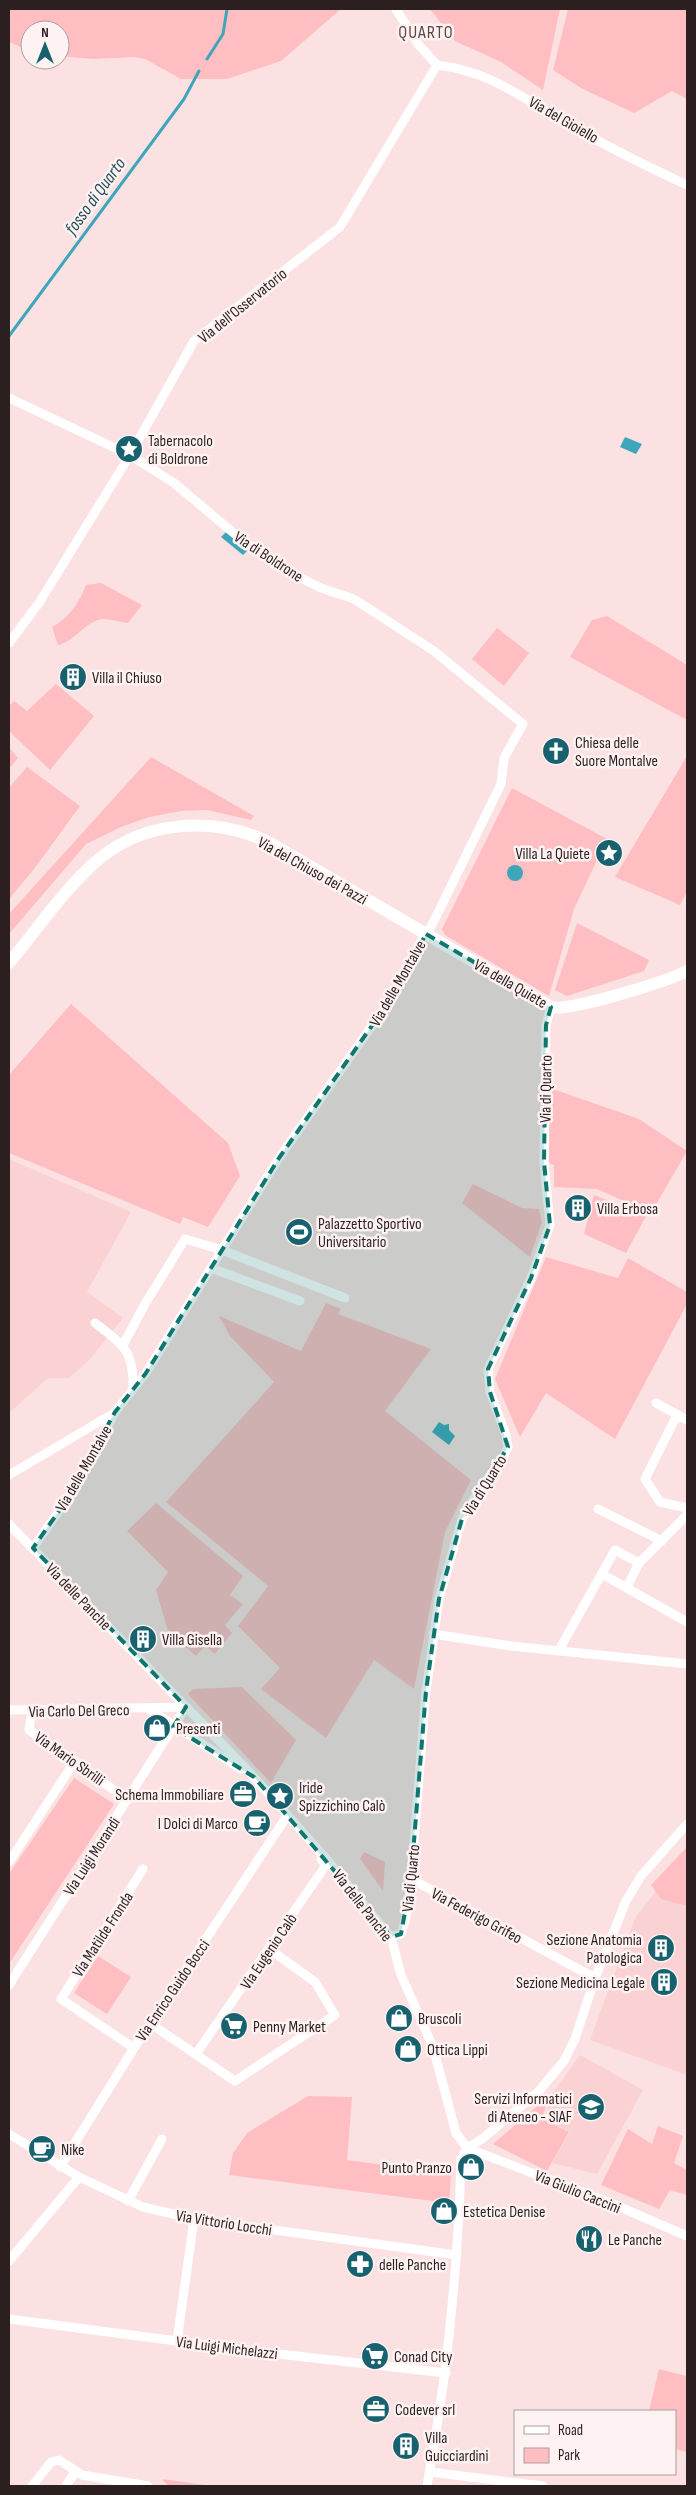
<svg xmlns="http://www.w3.org/2000/svg" width="696" height="2495" viewBox="0 0 696 2495" font-family="'Sofia Sans Condensed',sans-serif">
  <style>
    .built { fill: #fbd2d4 }
    .green { fill: #ffbec2 }
    .water { fill: #3ea6ba }
    .lines { fill: none; stroke-linecap: round; stroke-linejoin: round }
    .stream { stroke: #3ea6ba; stroke-width: 3 }
    .street { stroke: #fff; stroke-width: 9 }
    .secondary { stroke: #fff; stroke-width: 12 }
    .marked { fill: #0f766e; fill-opacity: 0.2; stroke: #0f766e; stroke-width: 4; stroke-dasharray: 10 6; stroke-linejoin: round }
    .labels { text-anchor: middle; stroke-width: 5; stroke-linejoin: round; paint-order: stroke }
    .street-label { font-size: 16px; fill: #2b1f20; stroke: #fff2f2 }
    .poi-label { font-size: 16px; fill: #2b1f20; stroke: #fff2f2; text-anchor: start }
    .neighbourhood-label { font-size: 18px; letter-spacing: 1px; fill: #5f4546; stroke: #fff2f2 }
    .water-label { font-size: 18px; font-style: italic; fill: #235059; stroke: #fff2f2 }
  </style>
  <rect width="100%" height="100%" fill="#fbe1e2"/>
  <g class="built">
    <path d="M9,1159l122,53 -44,80 36,26 -33,41 -21,19h-21l-39,35z"/>
    <path d="M687,1851v224l-97,-35 45,-122z"/>
    <path d="M580,2055l63,35 -46,84 -45,-11 18,-31 -26,-12 8,-26z"/>
  </g>
  <g class="green">
    <path d="M9,9h332l-60,52 -54,18h-46l-36,-20 -10,-2 -42,2 -33,-3v-26h-30v21l-21,-9z"/>
    <path d="M430,9h130l-17,81 -42,-28 -46,-21z"/>
    <path d="M568,9h119v90l-15,-8 -38,22 -53,-25 -28,-18z"/>
    <path d="M101,583l41,22 -14,18c-8,-1 -17,-4 -25,-4 -17,1 -28,23 -45,26l-6,-18c17,-9 27,-24 34,-42z"/>
    <path d="M607,616l80,49v55l-117,-63 22,-37z"/>
    <path d="M497,628l32,25 -25,33 -32,-27z"/>
    <path d="M56,684l38,32 -44,54 -41,-39v-25l5,-5 13,10z"/>
    <path d="M9,747l9,11 -9,11z"/>
    <path d="M687,756v136l-7,13 -65,-28z"/>
    <path d="M151,757l103,59 -3,4 -44,-10 -26,1 -32,6 -28,10 -35,17 -77,90v-20z"/>
    <path d="M27,767l53,39 -46,63 -25,30v-111z"/>
    <path d="M512,788l95,51 -33,70 -25,87 -104,-61 -3,-6z"/>
    <path d="M577,923l72,37 -5,11 -77,25 -12,-6z"/>
    <path d="M71,1004l157,139 12,33 -32,51 -25,-10 -3,7 -171,-71v-78z"/>
    <path d="M550,1088l89,31 48,32 -36,62 -54,-24 -43,-2v-22l-5,-2z"/>
    <path d="M473,1184l49,24 17,1 3,13 -12,35 -68,-54z"/>
    <path d="M594,1195l52,21 -20,37 -42,-19z"/>
    <path d="M546,1257l72,21 10,-20 59,34v12l-72,135 -69,-46 -26,44 -25,-58z"/>
    <path d="M326,1303l15,6 -3,5 93,35 -46,62 86,69 -26,52 -31,157 -40,-29 -48,78 -65,-49 19,-21 -42,-42 30,-40 -102,-84 108,-120 -44,-46 -11,-20 82,35z"/>
    <path d="M156,1503l87,73 -13,19 13,9 -18,21 7,8 -17,21 -10,-8 -9,10 -28,-25 -12,-41 12,-18 -41,-41z"/>
    <path d="M242,1687l54,53 -25,43 -83,-89 5,-5z"/>
    <path d="M74,1778l40,26 -105,160v-90z"/>
    <path d="M687,1847v59l-26,-7 -10,-14z"/>
    <path d="M364,1852l21,10 -2,29 -23,-32z"/>
    <path d="M98,1956l33,21 -24,37 -33,-21z"/>
    <path d="M308,2096l44,1 -5,63 104,14 -2,29 -220,-28 4,-22 14,-20z"/>
    <path d="M549,2096l-7,23 27,13 -22,39 -54,-27z"/>
    <path d="M658,2126l25,10 -9,27 13,7v25l-17,-5 -11,19 -58,-24 27,-56 24,15z"/>
    <path d="M659,2369l28,7v76l-12,-3v-38h-26z"/>
    <path d="M162,2479l50,7h-44z"/>
  </g>
  <g class="water">
    <path d="M625,437l17,7 -6,10 -16,-7z"/>
    <path d="M226,532l22,18 -5,5 -22,-18z"/>
    <circle cx="515" cy="873" r="8"/>
    <path d="M439,1422l5,3 5,-1v6l6,6 -6,9 -17,-13z"/>
  </g>
  <g class="lines">
    <g class="stream">
      <path d="M207,59l16,-25 4,-25"/>
      <path d="M9,336l175,-237 15,-28"/>
    </g>
    <g class="street">
      <path d="M437,65c51,6 81,30 124,55 41,24 83,45 126,65"/>
      <path d="M9,398l121,57 44,28 68,57 41,29 38,19 33,11 80,52 89,73 -19,34 -3,26 -69,141 -11,16 -31,59 -111,158 -133,215 -31,39 -21,42 -28,47 -33,47"/>
      <path d="M9,643l30,-40 91,-148 64,-114 146,-114 97,-162 -19,-21 -22,-35"/>
      <path d="M211,1268l89,33"/>
      <path d="M95,1323c27,21 39,27 38,64"/>
      <path d="M123,1345l22,-41 40,-65 37,11 123,48"/>
      <path d="M656,1403l31,17"/>
      <path d="M680,1416l-6,5 -29,58 15,23 27,6"/>
      <path d="M9,1475l105,-62"/>
      <path d="M598,1509l64,32"/>
      <path d="M9,1524l245,253 75,85 62,75 10,38 32,72 23,86 11,15"/>
      <path d="M602,1574l85,48"/>
      <path d="M627,1587l12,-24"/>
      <path d="M433,1634l78,12 176,18"/>
      <path d="M559,1650l56,-100 24,13 48,-48"/>
      <path d="M149,1709l92,60"/>
      <path d="M9,1710l177,-3"/>
      <path d="M36,1710l-5,7 -2,13 99,70"/>
      <path d="M9,1862l66,-101"/>
      <path d="M411,1879l184,99"/>
      <path d="M391,1937l10,-3 5,-16 5,-39 15,-188 13,-92 23,-80 16,-27 25,-34 5,-11 -2,-12 -16,-43 -2,-23 43,-91 19,-53 -6,-63 2,-137 5,-18"/>
      <path d="M9,1985l177,-278"/>
      <path d="M151,2024l84,57 100,-66 -20,-33 -46,-33"/>
      <path d="M134,2048l-73,-49 82,-130"/>
      <path d="M196,2054l130,-189 -5,-6"/>
      <path d="M9,2134l70,43 64,30 51,12 263,36"/>
      <path d="M467,2148l146,56 74,32"/>
      <path d="M60,2167l74,-119 153,-232"/>
      <path d="M128,2201l34,-62"/>
      <path d="M9,2261l70,-84"/>
      <path d="M9,2319l252,33 185,21"/>
      <path d="M177,2341l17,-122"/>
      <path d="M430,2472l113,14"/>
      <path d="M32,2486l19,-24 8,-2 23,15 66,11"/>
      <path d="M66,2486l9,-14"/>
      <path d="M427,2486c20,-108 31,-217 34,-327l6,-11 15,-9 56,-47 26,-31 11,-22 20,-61 31,-77 15,-25 46,-52"/>
    </g>
    <path class="secondary" d="M9,963c26,-31 51,-68 81,-96 48,-47 124,-53 182,-23l279,163c18,5 117,-26 136,-36"/>
  </g>
  <path class="marked" d="M426,934l125,73 -5,18 -2,137 6,63 -19,53 -43,91 2,23 18,55 -46,72 -23,80 -13,92 -15,188 -10,55 -10,3 -137,-160 -81,-50 13,-20 -153,-159 33,-47 49,-89 31,-39 133,-215 111,-158z"/>
  <defs>
    <g id="sight-disc" transform="scale(1.4375)"><circle r="9.5" fill="#186270" stroke="#fff2f2"/><path d="M0-6L1.8-2.2L6-1.7L2.9 1.2L3.7 5.4L0 3.3L-3.7 5.4L-2.9 1.2L-6-1.7L-1.8-2.2Z" fill="#fff"/></g>
    <g id="building-disc" transform="scale(1.4375)"><circle r="9.5" fill="#186270" stroke="#fff2f2"/><path d="M-4-6H4V6H1V3H-1V6H-4ZM-2.5-4.3h1.7v1.8h-1.7ZM.8-4.3h1.7v1.8H.8ZM-2.5-1h1.7V.8h-1.7ZM.8-1h1.7V.8H.8Z" fill="#fff"/></g>
    <g id="church-disc" transform="scale(1.4375)"><circle r="9.5" fill="#186270" stroke="#fff2f2"/><path d="M-1.2-6h2.4v3.5h3.3v2.4h-3.3V6h-2.4V-.1h-3.3v-2.4h3.3Z" fill="#fff"/></g>
    <g id="stadium-disc" transform="scale(1.4375)"><circle r="9.5" fill="#186270" stroke="#fff2f2"/><path d="M0-5a6.5 5 0 1 0 0 10a6.5 5 0 1 0 0-10ZM-3.5-1.8h7v3.6h-7Z" fill="#fff"/></g>
    <g id="shop-disc" transform="scale(1.4375)"><circle r="9.5" fill="#186270" stroke="#fff2f2"/><path d="M-5-2.5h2.3a2.7 3.5 0 0 1 5.4 0H5L5.5 6h-11ZM-1.5-2.5h3a1.5 2.3 0 0 0-3 0Z" fill="#fff"/></g>
    <g id="office-disc" transform="scale(1.4375)"><circle r="9.5" fill="#186270" stroke="#fff2f2"/><path d="M-6-3h4V-5.5h4V-3h4V5H-6ZM-1-4.5V-3h2v-1.5ZM-6 0V1H6V0Z" fill="#fff"/></g>
    <g id="cafe-disc" transform="scale(1.4375)"><circle r="9.5" fill="#186270" stroke="#fff2f2"/><path d="M-5.5-4.5H6V0H3Q3 3.5 0 3.5H-2.5Q-5.5 3.5-5.5 0ZM3-3.2v2h1.7v-2ZM-6 4.5H4V6H-6Z" fill="#fff"/></g>
    <g id="supermarket-disc" transform="scale(1.4375)"><circle r="9.5" fill="#186270" stroke="#fff2f2"/><path d="M-6-5.5h2.5l.6 2H6L4.5 2H-2.5L-4.4-4H-6ZM-1.5 3.2a1.3 1.3 0 1 0 .1 0ZM3 3.2a1.3 1.3 0 1 0 .1 0Z" fill="#fff"/></g>
    <g id="university-disc" transform="scale(1.4375)"><circle r="9.5" fill="#186270" stroke="#fff2f2"/><path d="M0-5L7-2L0 1L-7-2ZM-4 1L0 2.5L4 1V4Q0 6-4 4Z" fill="#fff"/></g>
    <g id="restaurant-disc" transform="scale(1.4375)"><circle r="9.5" fill="#186270" stroke="#fff2f2"/><path d="M-5-6h1v4h1v-4h1v4h1v-4h1v5L-1.5 .5V6h-2V.5L-5-1ZM5-6V6H3V1.5H1.5Q1.5-4 5-6Z" fill="#fff"/></g>
    <g id="pharmacy-disc" transform="scale(1.4375)"><circle r="9.5" fill="#186270" stroke="#fff2f2"/><path d="M-2-6h4v4h4v4h-4v4h-4v-4h-4v-4h4Z" fill="#fff"/></g>
  </defs>
  <g fill-rule="evenodd">
    <use href="#sight-disc" x="129" y="449"/>
    <use href="#building-disc" x="73" y="677"/>
    <use href="#church-disc" x="556" y="751"/>
    <use href="#sight-disc" x="609" y="853"/>
    <use href="#building-disc" x="578" y="1208"/>
    <use href="#stadium-disc" x="299" y="1232"/>
    <use href="#building-disc" x="143" y="1639"/>
    <use href="#shop-disc" x="157" y="1728"/>
    <use href="#office-disc" x="243" y="1794"/>
    <use href="#sight-disc" x="280" y="1796"/>
    <use href="#cafe-disc" x="257" y="1823"/>
    <use href="#building-disc" x="661" y="1948"/>
    <use href="#building-disc" x="664" y="1982"/>
    <use href="#shop-disc" x="399" y="2018"/>
    <use href="#supermarket-disc" x="234" y="2026"/>
    <use href="#shop-disc" x="408" y="2049"/>
    <use href="#university-disc" x="591" y="2107"/>
    <use href="#cafe-disc" x="42" y="2149"/>
    <use href="#shop-disc" x="471" y="2167"/>
    <use href="#shop-disc" x="444" y="2211"/>
    <use href="#restaurant-disc" x="589" y="2239"/>
    <use href="#pharmacy-disc" x="360" y="2264"/>
    <use href="#supermarket-disc" x="375" y="2356"/>
    <use href="#office-disc" x="376" y="2409"/>
    <use href="#building-disc" x="406" y="2446"/>
  </g>
  <g class="labels">
    <g class="street-label">
      <text transform="translate(564 119) rotate(30)" y="6">Via del Gioiello</text>
      <text transform="translate(242 305) rotate(-39)" y="6">Via dell'Osservatorio</text>
      <text transform="translate(269 556) rotate(33)" y="6">Via di Boldrone</text>
      <text transform="translate(313 870) rotate(29)" y="6">Via del Chiuso dei Pazzi</text>
      <text transform="translate(397 983) rotate(-60)" y="6">Via delle Montalve</text>
      <text transform="translate(511 983) rotate(30)" y="6">Via della Quiete</text>
      <text transform="translate(545 1089) rotate(-89)" y="6">Via di Quarto</text>
      <text transform="translate(83 1468) rotate(-60)" y="6">Via delle Montalve</text>
      <text transform="translate(484 1485) rotate(-58)" y="6">Via di Quarto</text>
      <text transform="translate(79 1596) rotate(46)" y="6">Via delle Panche</text>
      <text transform="translate(79 1710) rotate(-1)" y="6">Via Carlo Del Greco</text>
      <text transform="translate(70 1758) rotate(35)" y="6">Via Mario Sbrilli</text>
      <text transform="translate(91 1856) rotate(-57)" y="6">Via Luigi Morandi</text>
      <text transform="translate(410 1878) rotate(-84)" y="6">Via di Quarto</text>
      <text transform="translate(363 1905) rotate(52)" y="6">Via delle Panche</text>
      <text transform="translate(477 1915) rotate(28)" y="6">Via Federigo Grifeo</text>
      <text transform="translate(102 1934) rotate(-57)" y="6">Via Matilde Fronda</text>
      <text transform="translate(268 1951) rotate(-56)" y="6">Via Eugenio Calò</text>
      <text transform="translate(172 1990) rotate(-56)" y="6">Via Enrico Guido Bocci</text>
      <text transform="translate(578 2191) rotate(22)" y="6">Via Giulio Caccini</text>
      <text transform="translate(224 2222) rotate(9)" y="6">Via Vittorio Locchi</text>
      <text transform="translate(227 2347) rotate(7)" y="6">Via Luigi Michelazzi</text>
    </g>
    <g class="poi-label">
      <text x="148" y="446">Tabernacolo<tspan x="148" dy="18">di Boldrone</tspan></text>
      <text x="92" y="683">Villa il Chiuso</text>
      <text x="575" y="748">Chiesa delle<tspan x="575" dy="18">Suore Montalve</tspan></text>
      <text x="590" y="859" text-anchor="end">Villa La Quiete</text>
      <text x="597" y="1214">Villa Erbosa</text>
      <text x="318" y="1229">Palazzetto Sportivo<tspan x="318" dy="18">Universitario</tspan></text>
      <text x="162" y="1645">Villa Gisella</text>
      <text x="176" y="1734">Presenti</text>
      <text x="299" y="1793">Iride<tspan x="299" dy="18">Spizzichino Calò</tspan></text>
      <text x="224" y="1800" text-anchor="end">Schema Immobiliare</text>
      <text x="238" y="1829" text-anchor="end">I Dolci di Marco</text>
      <text x="642" y="1945" text-anchor="end">Sezione Anatomia<tspan x="642" dy="18">Patologica</tspan></text>
      <text x="645" y="1988" text-anchor="end">Sezione Medicina Legale</text>
      <text x="418" y="2024">Bruscoli</text>
      <text x="253" y="2032">Penny Market</text>
      <text x="427" y="2055">Ottica Lippi</text>
      <text x="572" y="2104" text-anchor="end">Servizi Informatici<tspan x="572" dy="18">di Ateneo - SIAF</tspan></text>
      <text x="61" y="2155">Nike</text>
      <text x="452" y="2173" text-anchor="end">Punto Pranzo</text>
      <text x="463" y="2217">Estetica Denise</text>
      <text x="608" y="2245">Le Panche</text>
      <text x="379" y="2270">delle Panche</text>
      <text x="394" y="2362">Conad City</text>
      <text x="395" y="2415">Codever srl</text>
      <text x="425" y="2443">Villa<tspan x="425" dy="18">Guicciardini</tspan></text>
    </g>
    <g class="neighbourhood-label">
      <text x="426" y="38">QUARTO</text>
    </g>
    <g class="water-label">
      <text transform="translate(95 196) rotate(-54)" y="6">fosso di Quarto</text>
    </g>
  </g>
  <rect width="696" height="2495" fill="none" stroke="#2b1f20" stroke-width="20"/>
  <rect x="514" y="2410" width="162" height="65" fill="#fff2f2" stroke="#aa9e9e"/>
  <rect x="524" y="2426" width="25" height="8" fill="#ffffff" stroke="#aa9e9e"/>
  <text x="558" y="2435" font-size="15" fill="#2b1f20">Road</text>
  <rect x="524" y="2448" width="25" height="15" fill="#ffbec2" stroke="#aa9e9e"/>
  <text x="558" y="2460" font-size="15" fill="#2b1f20">Park</text>
  <g transform="translate(45 45)"><circle r="24" fill="#fff2f2" stroke="#aa9e9e"/>
  <path d="M0-4L9 19L0 12L-9 19Z" fill="#186270"/>
  <text y="-8" font-size="14" font-weight="bold" text-anchor="middle" fill="#2b1f20">N</text>
  </g>
</svg>
